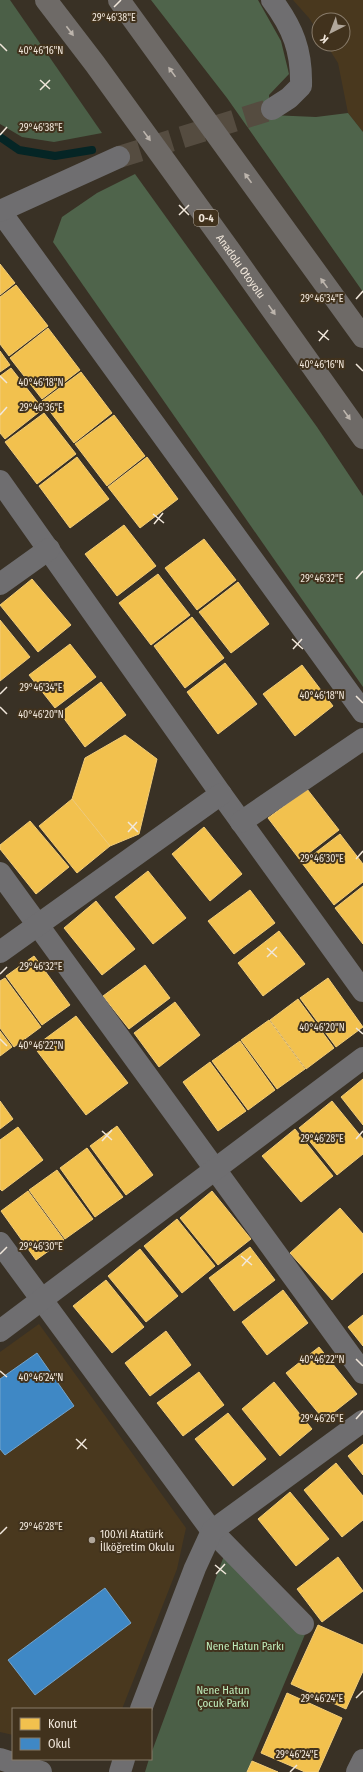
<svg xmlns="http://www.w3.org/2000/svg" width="363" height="1772" viewBox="0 0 363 1772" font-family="'Fira Sans Condensed',sans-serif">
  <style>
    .built { fill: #49381e }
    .green { fill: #4b5f47 }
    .forest { fill: #4f644b }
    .homes { fill: #f2c14e; stroke: #f2cc78 }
    .schools { fill: #3f88c5; stroke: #74a4cc }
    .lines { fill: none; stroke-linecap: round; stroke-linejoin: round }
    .stream { stroke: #052525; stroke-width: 8 }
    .minor-tunnel { stroke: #554c40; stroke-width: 22; stroke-dasharray: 22 11; stroke-linecap: butt }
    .minor { stroke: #6f6e70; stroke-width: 22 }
    .highway { stroke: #6e6a67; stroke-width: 22 }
    .oneway { fill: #bdb5ad }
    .ticks { fill: none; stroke: #f1e7db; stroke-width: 1.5 }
    .poi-dot { fill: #b1a79b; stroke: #41321d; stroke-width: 1.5 }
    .labels { text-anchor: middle; stroke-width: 4; stroke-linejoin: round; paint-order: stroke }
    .shield { fill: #41321d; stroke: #bcb1a2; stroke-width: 1 }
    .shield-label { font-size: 10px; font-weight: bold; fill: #f1e7db }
    .street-label { font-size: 11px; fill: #f1e7db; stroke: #41321d }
    .poi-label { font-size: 11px; fill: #f1e7db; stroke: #41321d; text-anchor: start }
    .park-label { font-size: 11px; fill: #bfedbb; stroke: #41321d }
    .ticks-label { font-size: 10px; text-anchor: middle; fill: #f1e7db; stroke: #41321d; stroke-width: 4; stroke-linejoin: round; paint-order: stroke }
  </style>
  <rect width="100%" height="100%" fill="#393125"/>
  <g class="built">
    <path d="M293,0h70v132l-15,-19 -10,-50 -12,-19h17v-24h-24v13l-10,-15z"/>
    <path d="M39,1324l147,204 -9,41 -55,140h-109v26l-13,-3v-380z"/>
  </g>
  <g class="green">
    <path d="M0,0h10l92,133 -48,9 -32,-5 -22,-13z"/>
    <path d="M225,1553l81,79 -59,140h-102l4,-13h2v-5z"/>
  </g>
  <g class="forest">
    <path d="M151,0h107l23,41 8,33 -20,21 1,20 46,2 32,-4 15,19v160l-136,-194z"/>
    <path d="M135,174l182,253 46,69v191l-310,-445 9,-25 35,-24z"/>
  </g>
  <g class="homes">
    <path d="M0,264l15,19 -15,12z"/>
    <path d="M16,285l32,41 -39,30 -9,-12v-47z"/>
    <path d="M48,328l32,42 -38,29 -32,-41z"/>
    <path d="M0,351l10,14 -10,7z"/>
    <path d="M11,368l32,41 -38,30 -5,-6v-57z"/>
    <path d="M81,372l31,41 -38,30 -32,-42z"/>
    <path d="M44,413l32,41 -39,30 -32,-42z"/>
    <path d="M114,415l31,41 -38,30 -32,-42z"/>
    <path d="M77,457l32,42 -39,29 -31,-42z"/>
    <path d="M147,457l31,42 -38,29 -32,-41z"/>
    <path d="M124,525l32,41 -39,30 -32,-42z"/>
    <path d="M204,539l32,41 -39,30 -32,-42z"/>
    <path d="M158,574l32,41 -39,30 -32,-42z"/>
    <path d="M32,579l39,46 -33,27 -38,-47z"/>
    <path d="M238,582l31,42 -38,29 -32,-41z"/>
    <path d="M192,617l32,41 -39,30 -31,-42z"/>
    <path d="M0,620l30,37 -30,24z"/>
    <path d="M70,644l26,33 -41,31 -26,-33z"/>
    <path d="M225,663l32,41 -39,30 -31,-42z"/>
    <path d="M302,665l31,41 -38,30 -32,-42z"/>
    <path d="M101,682l25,33 -41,32 -25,-34z"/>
    <path d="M125,735l32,24 -18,75 -29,12 -38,-47 13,-41z"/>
    <path d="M307,789l32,41 -39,30 -32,-42z"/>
    <path d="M72,799l38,47 -33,27 -38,-47z"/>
    <path d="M30,821l39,46 -33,27 -36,-45v-4z"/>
    <path d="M204,827l38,47 -32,27 -38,-47z"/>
    <path d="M340,834l23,30v18l-29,23 -32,-42z"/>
    <path d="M148,871l38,47 -33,26 -38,-47z"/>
    <path d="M363,886v58l-28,-36z"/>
    <path d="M250,890l25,33 -41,31 -26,-33z"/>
    <path d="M96,901l39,48 -33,26 -38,-47z"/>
    <path d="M279,931l26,33 -42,32 -25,-33z"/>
    <path d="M34,956l36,49 -28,20 -36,-49z"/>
    <path d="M145,965l25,33 -41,31 -26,-33z"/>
    <path d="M5,978l36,49 -27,20 -14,-19v-47z"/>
    <path d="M328,978l35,49 -27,20 -36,-49z"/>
    <path d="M298,999l36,49 -28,21 -36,-49z"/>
    <path d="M175,1002l25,33 -41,32 -25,-34z"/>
    <path d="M76,1016l52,67 -42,32 -52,-68z"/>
    <path d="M269,1020l36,49 -28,20 -36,-49z"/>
    <path d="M0,1031l12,16 -12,9z"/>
    <path d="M240,1041l35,49 -27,20 -36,-49z"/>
    <path d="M210,1062l36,49 -28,20 -35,-49z"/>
    <path d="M363,1079v46l-22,-28z"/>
    <path d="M0,1101l13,18 -13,10z"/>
    <path d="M332,1101l31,38v15l-26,21 -38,-47z"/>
    <path d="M117,1126l36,49 -27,20 -36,-49z"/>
    <path d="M18,1127l25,33 -41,31 -2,-2v-49z"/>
    <path d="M295,1129l38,47 -32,26 -39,-46z"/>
    <path d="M87,1148l36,49 -28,20 -35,-49z"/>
    <path d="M57,1170l36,49 -28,20 -36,-49z"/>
    <path d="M28,1191l36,49 -28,20 -35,-49z"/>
    <path d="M212,1191l39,48 -33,26 -38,-47z"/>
    <path d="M340,1208l23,26v38l-31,28 -42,-47z"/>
    <path d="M177,1219l38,47 -33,27 -38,-47z"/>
    <path d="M250,1247l25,33 -41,31 -25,-33z"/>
    <path d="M140,1249l38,47 -32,26 -38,-46z"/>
    <path d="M106,1280l38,47 -32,26 -39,-47z"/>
    <path d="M283,1290l25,33 -41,32 -25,-33z"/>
    <path d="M363,1315v31l-15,-19z"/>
    <path d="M166,1331l25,34 -41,31 -25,-33z"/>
    <path d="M319,1347l38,47 -33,26 -38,-47z"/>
    <path d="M199,1372l25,33 -41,31 -26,-33z"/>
    <path d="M274,1382l38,47 -32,27 -38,-47z"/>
    <path d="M228,1413l38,46 -33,27 -38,-47z"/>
    <path d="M363,1444v31l-15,-19z"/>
    <path d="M336,1463l27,33v24l-21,17 -38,-47z"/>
    <path d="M290,1492l39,47 -33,27 -38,-47z"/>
    <path d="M338,1557l25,34 -41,31 -25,-33z"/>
    <path d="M318,1625l45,20v26l-17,38 -55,-25z"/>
    <path d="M287,1693l55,25 -24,54h-13l-44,-19z"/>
    <path d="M252,1761l26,11h-31z"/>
  </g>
  <g class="schools">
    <path d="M37,1353l37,53 -69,49 -5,-6v-70z"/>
    <path d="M105,1588l26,35 -96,72 -27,-35z"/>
  </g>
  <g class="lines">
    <path class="stream" d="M0,137l19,13 36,6 37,-6"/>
    <path class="minor-tunnel" d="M119,157l153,-48"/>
    <g class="minor">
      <path d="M272,0c21,28 30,51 29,86l-12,12 -17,11"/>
      <path d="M0,211l363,501"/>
      <path d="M0,211l119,-54"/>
      <path d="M0,481l221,313 142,197"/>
      <path d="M0,584l49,-35"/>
      <path d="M241,822l122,-83"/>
      <path d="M0,873l363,500"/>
      <path d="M0,952l221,-158"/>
      <path d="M0,1243l212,288 91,93"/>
      <path d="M0,1331l363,-273"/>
      <path d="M141,1709l54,-141 17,-37 151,-110"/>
      <path d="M0,1759l41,13"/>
      <path d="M120,1772l4,-13"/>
      <path d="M357,1772l6,-12"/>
    </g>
    <g class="highway">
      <path id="s1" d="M46,0l49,64 136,188 132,186"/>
      <path d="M119,0l244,337"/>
    </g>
  </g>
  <defs><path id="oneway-solid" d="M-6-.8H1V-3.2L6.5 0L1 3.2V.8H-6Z"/></defs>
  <g class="oneway">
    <use href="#oneway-solid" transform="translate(70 31) rotate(53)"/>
    <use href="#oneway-solid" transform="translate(172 72) rotate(-126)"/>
    <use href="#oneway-solid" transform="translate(147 136) rotate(54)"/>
    <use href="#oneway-solid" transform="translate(248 178) rotate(-126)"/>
    <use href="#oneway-solid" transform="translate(324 283) rotate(-126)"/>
    <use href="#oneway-solid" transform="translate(272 310) rotate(55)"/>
    <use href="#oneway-solid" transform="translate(347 415) rotate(55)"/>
  </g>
  <path class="ticks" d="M114,7l7,-7M0,44l7,7M40,80l10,9M40,90l10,-10M0,135l7,-8M179,205l10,10M179,215l10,-10M356,299l7,-8M318,331l11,9M319,341l9,-11M356,364l7,7M0,376l7,7M0,415l7,-8M153,514l11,9M154,524l9,-11M356,579l7,-8M292,639l11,10M293,649l9,-10M0,694l7,-7M356,696l7,7M0,707l7,7M128,822l10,10M128,832l9,-10M356,859l7,-8M267,948l10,9M267,957l10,-10M0,974l7,-7M356,1028l7,6M0,1039l7,7M102,1131l10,9M356,1139l7,-8M102,1141l10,-11M0,1254l7,-7M241,1256l11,9M242,1266l9,-10M356,1359l7,7M0,1371l7,6M356,1419l7,-8M76,1439l11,10M77,1449l9,-10M0,1534l7,-7M215,1565l11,9M216,1574l9,-10M356,1698l7,-7M290,1772l7,-7"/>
  <circle class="poi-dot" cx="92" cy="1540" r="4"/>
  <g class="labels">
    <rect class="shield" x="194" y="210" width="24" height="16" rx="3"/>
    <g class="shield-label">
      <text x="206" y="222">O-4</text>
    </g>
    <g class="street-label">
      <text dy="4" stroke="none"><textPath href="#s1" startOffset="330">Anadolu Otoyolu</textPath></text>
    </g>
    <g class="poi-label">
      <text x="100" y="1538">100.Yıl Atatürk<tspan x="100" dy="13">İlköğretim Okulu</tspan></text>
    </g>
    <g class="park-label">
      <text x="245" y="1650">Nene Hatun Parkı</text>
      <text x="223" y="1694">Nene Hatun<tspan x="223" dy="13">Çocuk Parkı</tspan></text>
    </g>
  </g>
  <g class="ticks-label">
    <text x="114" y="21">29°46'38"E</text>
    <text x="41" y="54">40°46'16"N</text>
    <text x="41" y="131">29°46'38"E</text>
    <text x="322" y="302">29°46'34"E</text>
    <text x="322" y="368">40°46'16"N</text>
    <text x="41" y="386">40°46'18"N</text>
    <text x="41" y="411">29°46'36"E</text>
    <text x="322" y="582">29°46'32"E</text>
    <text x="41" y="691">29°46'34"E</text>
    <text x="322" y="699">40°46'18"N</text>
    <text x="41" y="718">40°46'20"N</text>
    <text x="322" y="862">29°46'30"E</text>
    <text x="41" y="970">29°46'32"E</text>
    <text x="322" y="1031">40°46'20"N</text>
    <text x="41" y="1049">40°46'22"N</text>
    <text x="322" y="1142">29°46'28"E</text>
    <text x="41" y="1250">29°46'30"E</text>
    <text x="322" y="1363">40°46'22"N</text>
    <text x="41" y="1381">40°46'24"N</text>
    <text x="322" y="1422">29°46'26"E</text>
    <text x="41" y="1530">29°46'28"E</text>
    <text x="322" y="1702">29°46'24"E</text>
    <text x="297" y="1758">29°46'24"E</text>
  </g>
  <rect x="12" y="1708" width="140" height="52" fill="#41321d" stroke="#877a69"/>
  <rect x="20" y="1718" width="20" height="12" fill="#f2c14e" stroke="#877a69"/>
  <text x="48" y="1728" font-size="12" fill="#f1e7db">Konut</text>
  <rect x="20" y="1738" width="20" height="12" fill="#3f88c5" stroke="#877a69"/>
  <text x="48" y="1748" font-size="12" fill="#f1e7db">Okul</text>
  <g transform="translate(331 32) rotate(222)"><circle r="19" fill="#41321d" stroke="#877a69"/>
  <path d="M0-3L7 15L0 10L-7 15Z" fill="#b1a79b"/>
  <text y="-6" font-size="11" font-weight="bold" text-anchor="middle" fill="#f1e7db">K</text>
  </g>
</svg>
